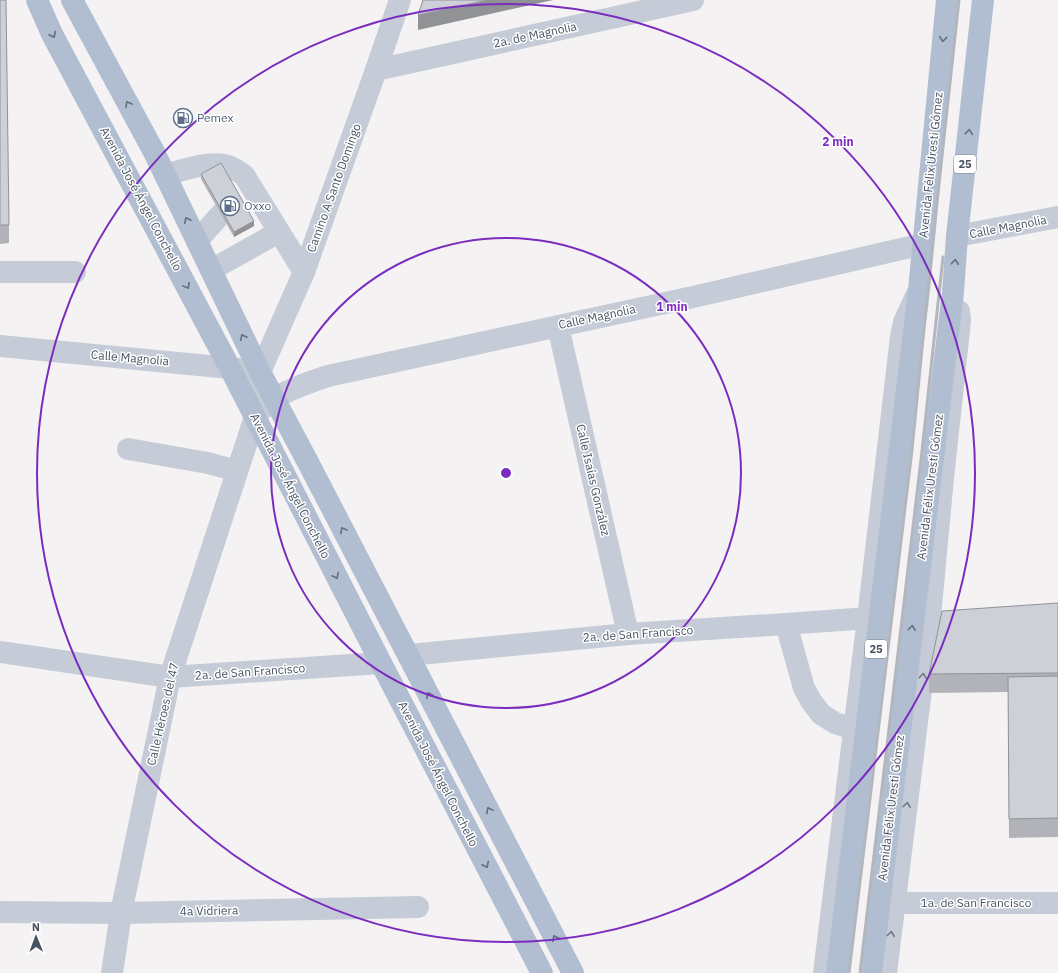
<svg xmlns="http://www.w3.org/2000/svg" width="1058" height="973" viewBox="0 0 1058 973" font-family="'IBM Plex Sans',sans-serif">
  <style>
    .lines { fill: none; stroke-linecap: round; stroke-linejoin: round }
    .minor { stroke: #c5ccd7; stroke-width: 22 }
    .major { stroke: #b1bed2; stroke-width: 22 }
    .rail { stroke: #b4b6bd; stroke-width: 3 }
    .wall { fill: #b1b3b9 }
    .shaded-wall { fill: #909296 }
    .building { fill: #ced0d7; stroke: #909296 }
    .oneway { stroke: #626e7d }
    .oneway2 { stroke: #6e7784 }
    .ring { fill: none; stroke: #7b2cbf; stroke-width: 2 }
    .labels { text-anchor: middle; stroke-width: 3; stroke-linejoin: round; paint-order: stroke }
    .shield { fill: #fff; stroke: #7f8790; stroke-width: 1 }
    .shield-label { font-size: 11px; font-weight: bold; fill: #485361 }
    .street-label { font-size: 12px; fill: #485361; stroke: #fff }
    .service-label { font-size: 12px; fill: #4e5e75; stroke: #fff; text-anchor: start }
    .centre { fill: #7b2cbf; stroke: #fff; stroke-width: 2 }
    .ring-label { font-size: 12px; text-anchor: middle; font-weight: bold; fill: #7b2cbf; stroke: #fff; stroke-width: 3; stroke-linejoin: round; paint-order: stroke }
  </style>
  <rect width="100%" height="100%" fill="#f4f2f2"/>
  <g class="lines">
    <g class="minor">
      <path d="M376,70l317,-70"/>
      <path d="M165,175c19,-5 50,-17 68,-7 4,2 7,5 11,7l60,97"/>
      <path d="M957,236l101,-19"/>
      <path d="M197,241l24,-27"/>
      <path d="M211,270l68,-38"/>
      <path d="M0,272h75"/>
      <path d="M558,326l70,308"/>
      <path d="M0,346l230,22 16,2"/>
      <path d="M260,411c5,-4 10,-9 15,-13 17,-10 35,-16 53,-22l365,-79 230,-53"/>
      <path d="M128,449l80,14 29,8"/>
      <path d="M786,624l18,64 7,13 10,13 14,9 19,6"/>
      <path d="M0,652l170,25 211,-14"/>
      <path d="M409,655l219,-21 158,-10 82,-6"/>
      <path d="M894,903h164"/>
      <path d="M0,912l121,1 297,-6"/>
      <path d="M112,973l9,-60 49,-236 83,-254 7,-51 44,-100 72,-202 24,-70"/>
      <path d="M824,973l44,-355 33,-281 3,-15 13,-28"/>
      <path d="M886,973l44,-356 13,-139 15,-138 2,-20 -1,-9"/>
    </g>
    <g class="major">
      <path d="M37,0l15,34 178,334 151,295 161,310"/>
      <path d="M72,0l82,152 106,220 52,98 261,503"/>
      <path d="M837,973l82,-683 28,-290"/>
      <path d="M871,973l82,-681 4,-56 26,-236"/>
    </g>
    <g class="rail">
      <path d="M849,973l63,-523 19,-193 28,-257"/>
      <path d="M860,973l62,-522 21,-194"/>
    </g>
  </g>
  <g class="wall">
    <path d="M0,0l9,225v18l-9,1z"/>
    <path d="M201,174l53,52 -20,11 -33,-58z"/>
    <path d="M1058,603v234l-49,1 -1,-146 -79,1v-19z"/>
  </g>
  <g class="shaded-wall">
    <path d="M488,0h65l-135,30v-15z"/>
    <path d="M254,221v5l-20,11v-5z"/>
  </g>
  <g class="building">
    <path d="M0,0h6l3,225h-9z"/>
    <path d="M423,0h65l-70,15z"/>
    <path d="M221,163l33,58 -20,11 -33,-58z"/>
    <path d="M1058,603v70l-129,1 13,-63z"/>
    <path d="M1058,676v142l-49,1 -1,-142z"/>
  </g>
  <defs><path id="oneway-chevron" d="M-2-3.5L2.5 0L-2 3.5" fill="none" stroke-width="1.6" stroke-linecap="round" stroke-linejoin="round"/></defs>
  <g class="oneway">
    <use href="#oneway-chevron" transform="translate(53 35) rotate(63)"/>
    <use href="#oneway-chevron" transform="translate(943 39) rotate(96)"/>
    <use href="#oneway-chevron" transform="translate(128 104) rotate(-119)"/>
    <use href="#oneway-chevron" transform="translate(969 132) rotate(-84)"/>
    <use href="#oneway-chevron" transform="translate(187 220) rotate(-116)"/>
    <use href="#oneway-chevron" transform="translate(955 262) rotate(-86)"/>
    <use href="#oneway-chevron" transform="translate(187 286) rotate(62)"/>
    <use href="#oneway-chevron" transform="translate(243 337) rotate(-116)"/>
    <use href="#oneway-chevron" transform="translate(343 530) rotate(-118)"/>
    <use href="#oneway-chevron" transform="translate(336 576) rotate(63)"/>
    <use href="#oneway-chevron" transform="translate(912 628) rotate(-83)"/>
    <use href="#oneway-chevron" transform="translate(429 695) rotate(-117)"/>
    <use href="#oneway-chevron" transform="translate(489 810) rotate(-117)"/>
    <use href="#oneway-chevron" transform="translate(486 865) rotate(63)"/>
    <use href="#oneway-chevron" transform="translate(555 938) rotate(-117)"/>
  </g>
  <g class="oneway2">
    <use href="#oneway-chevron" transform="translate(923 676) rotate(-83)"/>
    <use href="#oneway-chevron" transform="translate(907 805) rotate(-83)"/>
    <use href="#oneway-chevron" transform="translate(891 934) rotate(-83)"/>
  </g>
  <g class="ring">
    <circle cx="506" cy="473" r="235"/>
    <circle cx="506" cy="473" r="469"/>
  </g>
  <defs>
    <g id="fuel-ring" transform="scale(1)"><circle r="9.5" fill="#fff" stroke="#5c6f8a" stroke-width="1.5"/><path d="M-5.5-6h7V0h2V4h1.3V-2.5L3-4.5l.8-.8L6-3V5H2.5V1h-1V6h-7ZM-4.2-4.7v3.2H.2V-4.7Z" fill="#5c6f8a"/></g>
  </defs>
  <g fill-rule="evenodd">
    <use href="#fuel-ring" x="183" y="118"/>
    <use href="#fuel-ring" x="230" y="206"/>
  </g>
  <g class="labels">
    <g class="shield">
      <rect x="954" y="155" width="22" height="18" rx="3"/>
      <rect x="865" y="640" width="22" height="18" rx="3"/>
    </g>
    <g class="shield-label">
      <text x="965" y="168">25</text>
      <text x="876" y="653">25</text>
    </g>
    <g class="street-label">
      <text transform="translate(535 35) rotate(-12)" y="4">2a. de Magnolia</text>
      <text transform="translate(931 165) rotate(-84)" y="4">Avenida Félix Uresti Gómez</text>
      <text transform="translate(334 188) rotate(-70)" y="4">Camino A Santo Domingo</text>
      <text transform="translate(141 199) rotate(62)" y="4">Avenida José Ángel Conchello</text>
      <text transform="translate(1008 227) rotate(-11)" y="4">Calle Magnolia</text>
      <text transform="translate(597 317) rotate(-12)" y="4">Calle Magnolia</text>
      <text transform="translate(130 358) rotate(5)" y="4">Calle Magnolia</text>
      <text transform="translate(593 480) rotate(77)" y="4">Calle Isaías González</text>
      <text transform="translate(290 486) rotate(63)" y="4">Avenida José Ángel Conchello</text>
      <text transform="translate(930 487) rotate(-83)" y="4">Avenida Félix Uresti Gómez</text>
      <text transform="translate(638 634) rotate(-4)" y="4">2a. de San Francisco</text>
      <text transform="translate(250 672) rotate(-4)" y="4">2a. de San Francisco</text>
      <text transform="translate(163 714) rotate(-77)" y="4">Calle Héroes del 47</text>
      <text transform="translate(438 774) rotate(63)" y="4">Avenida José Ángel Conchello</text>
      <text transform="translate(891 808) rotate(-83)" y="4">Avenida Félix Uresti Gómez</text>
      <text x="976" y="907">1a. de San Francisco</text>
      <text transform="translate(209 911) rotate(-1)" y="4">4a Vidriera</text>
    </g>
    <g class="service-label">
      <text x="197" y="122">Pemex</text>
      <text x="244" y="210">Oxxo</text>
    </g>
  </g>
  <circle cx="506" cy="473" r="6" class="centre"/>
  <g class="ring-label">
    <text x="838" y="146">2 min</text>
    <text x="672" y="311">1 min</text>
  </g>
  <g transform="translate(36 937) rotate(359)" stroke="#ffffff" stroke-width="3" paint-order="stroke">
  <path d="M0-3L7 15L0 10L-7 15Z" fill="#485361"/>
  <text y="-6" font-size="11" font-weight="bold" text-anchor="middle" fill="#485361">N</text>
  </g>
</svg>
